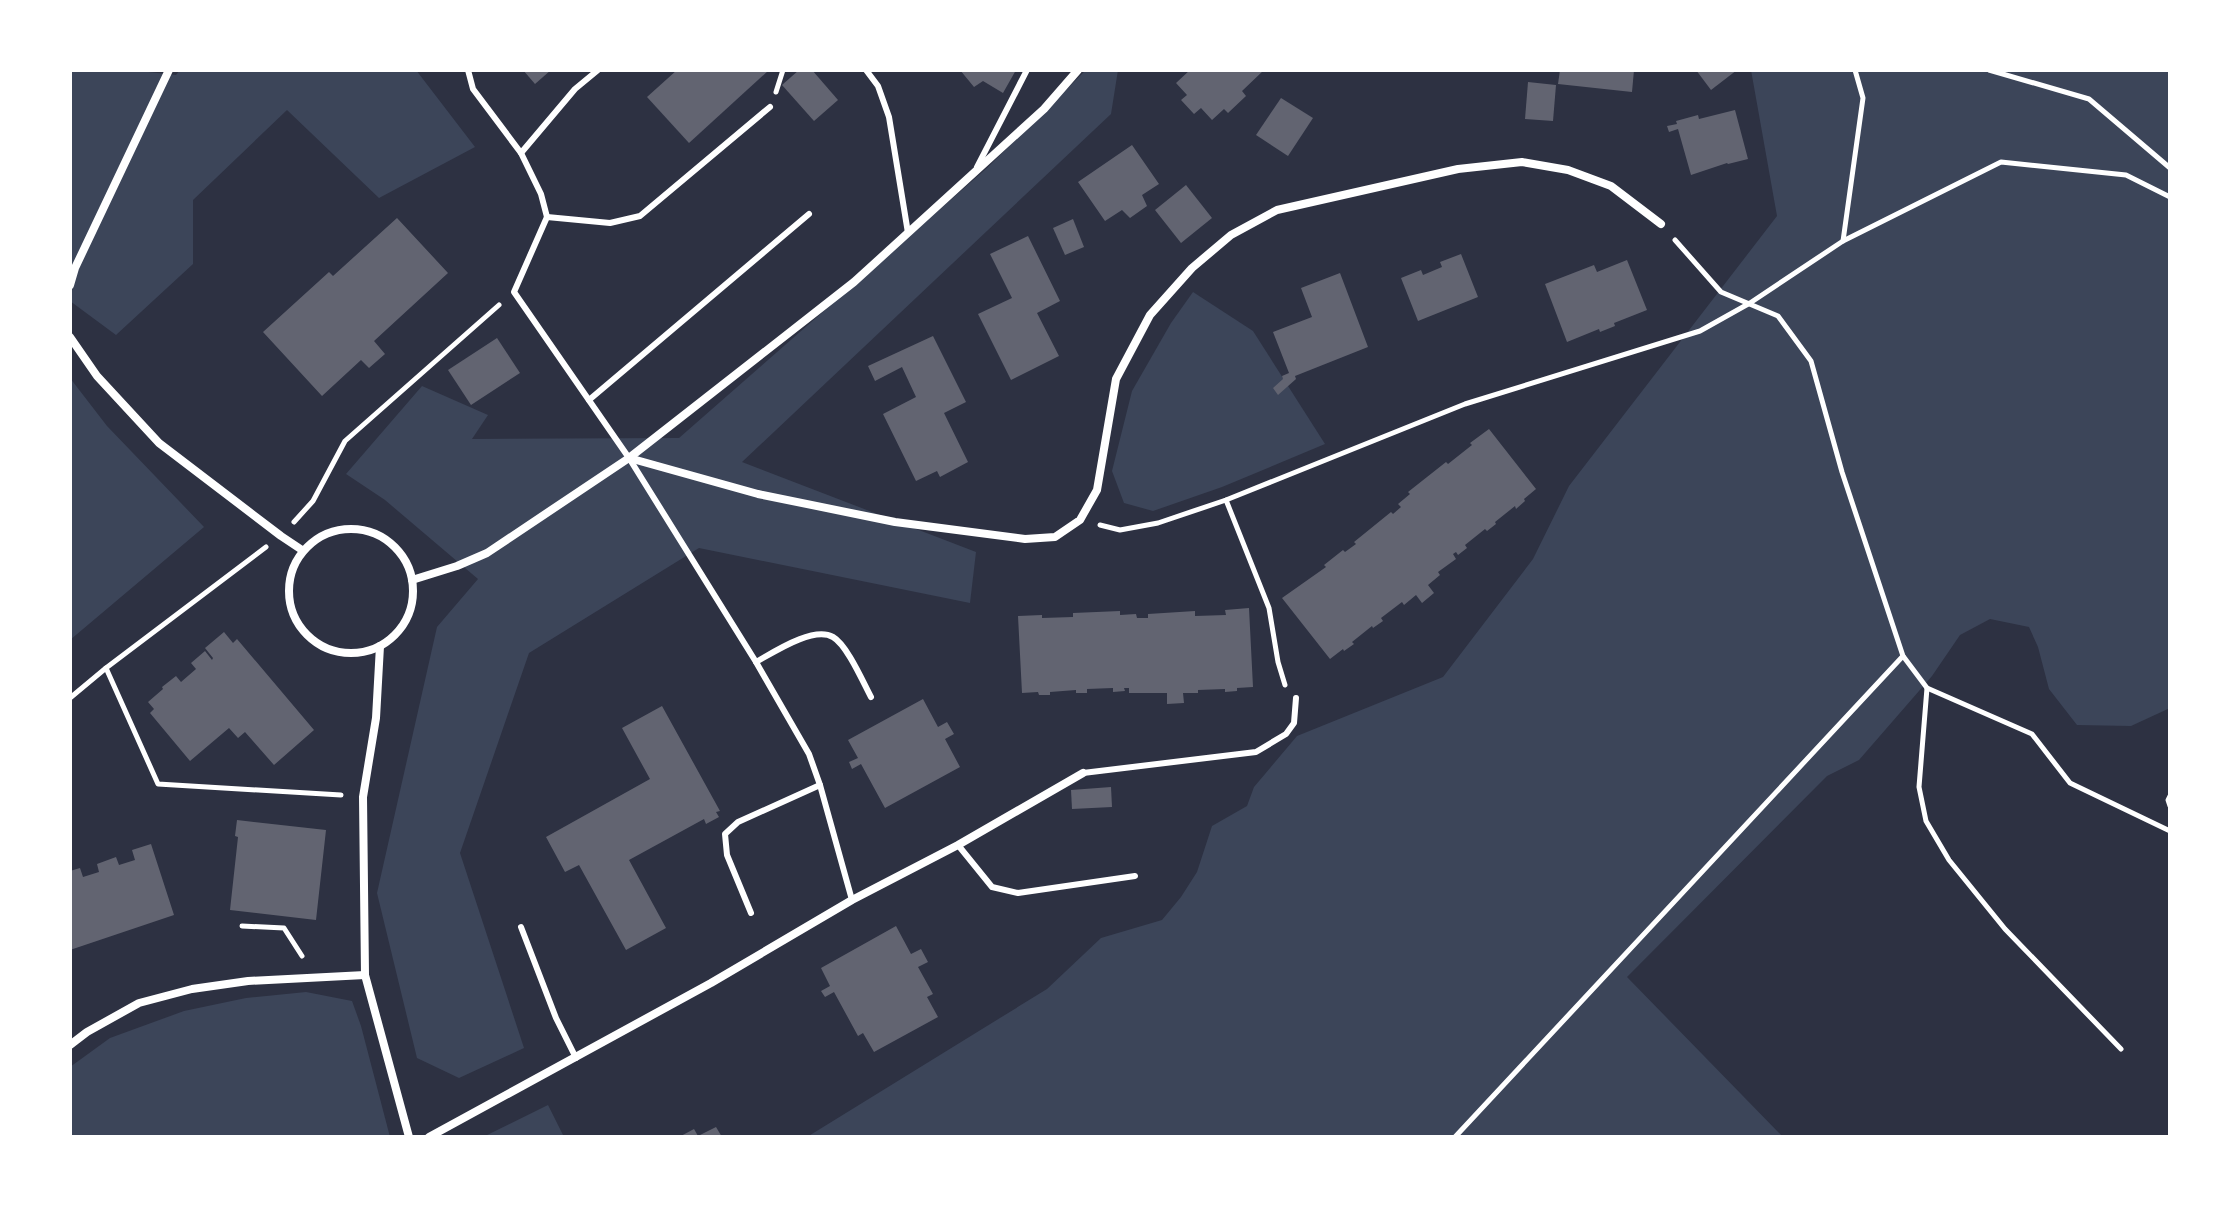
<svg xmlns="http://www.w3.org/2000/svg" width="2240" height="1207" viewBox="0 0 2240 1207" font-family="'Public Sans',sans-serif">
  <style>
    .green { fill: #3c4559 }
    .building { fill: #626471 }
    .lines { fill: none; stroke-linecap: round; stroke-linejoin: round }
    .path { stroke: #fff; stroke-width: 5 }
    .service { stroke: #fff; stroke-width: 6 }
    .minor { stroke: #fff; stroke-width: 8 }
  </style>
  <rect width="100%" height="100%" fill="#2d3142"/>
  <g class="green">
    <path d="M70,70h60l46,5 4,-5h236l59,77 -96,51 -92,-88 -94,90v64l-77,71 -46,-34z"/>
    <path d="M1086,70h32l-7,44 -369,348 234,90 -6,51 -271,-55 -170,105 -69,200 64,195 -65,30 -42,-20 -40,-165 60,-266 41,-48 -93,-79 -39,-26 76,-88 66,29 -16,24 207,-1 308,-270z"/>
    <path d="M1751,70h419v638l-39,18 -54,-1 -28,-36 -11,-42 -9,-20 -39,-8 -30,16 -28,41 -73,84 -32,16 -200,201 156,160h-976l240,-148 54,-51 61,-18 19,-23 16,-25 15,-46 35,-20 7,-19 43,-51 146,-59 90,-118 36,-73 208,-270z"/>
    <path d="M1193,292l60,39 72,113 -103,43 -69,24 -29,-8 -12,-32 20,-80 39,-68z"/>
    <path d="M70,378l37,48 97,101 -134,113z"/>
    <path d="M306,992l46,9 9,25 29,111h-320v-70l40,-29 74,-27 62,-13z"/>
    <path d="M548,1105l16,32h-81z"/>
  </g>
  <g class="building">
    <path d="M523,70h28l-16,14z"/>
    <path d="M677,70h92l-80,73 -42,-46z"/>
    <path d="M799,70h13l26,30 -24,21 -32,-36z"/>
    <path d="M960,70h56l-13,23 -20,-12 -9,6z"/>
    <path d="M1190,70h74l-22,21 4,5 -18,17 -4,-4 -12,11 -11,-12 -7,6 -13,-14 6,-5 -11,-12z"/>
    <path d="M1560,70h74l-2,22 -74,-8z"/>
    <path d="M1696,70h41l-26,20z"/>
    <path d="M1528,82l28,3 -3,36 -28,-2z"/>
    <path d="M1281,98l32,20 -25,38 -32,-21z"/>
    <path d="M1735,110l13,49 -20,5 -1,-1 -36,12 -13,-46 -9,3 -2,-6 10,-2 -1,-3 22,-6 1,4z"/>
    <path d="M1132,145l27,39 -17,11 5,11 -17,12 -8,-8 -17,11 -27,-39z"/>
    <path d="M1186,185l26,33 -31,25 -26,-33z"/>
    <path d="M397,218l51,55 -74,68 11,13 -16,14 -8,-8 -39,36 -59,-64 66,-60 4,4z"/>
    <path d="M1073,219l11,28 -19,8 -12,-27z"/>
    <path d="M1028,236l32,65 -23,12 22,43 -48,24 -33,-66 34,-16 -22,-44z"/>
    <path d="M1461,254l17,43 -60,24 -17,-43 20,-8 2,5 19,-8 -2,-5z"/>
    <path d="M1627,260l20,50 -33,13 1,3 -15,6 -1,-3 -32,13 -22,-58 49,-19 3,7z"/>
    <path d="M1340,273l28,74 -73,29 1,3 -18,16 -5,-7 10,-9 -1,-3 7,-3 -16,-41 39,-15 -11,-29z"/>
    <path d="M933,336l33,66 -22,11 24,49 -28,15 -3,-6 -21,10 -33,-67 33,-17 -14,-30 -27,14 -7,-15z"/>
    <path d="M497,338l23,35 -49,32 -23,-35z"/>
    <path d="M1489,429l47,60 -12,10 1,2 -9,8 -1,-3 -20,16 1,2 -9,7 -2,-2 -20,16 2,3 -9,7 -2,-3 -3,2 3,5 -18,13 2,3 -12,10 6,8 -12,10 -6,-8 -12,10 -2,-3 -21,16 2,3 -10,7 -1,-2 -20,16 2,2 -10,7 -1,-2 -13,10 -48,-61 44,-31 -2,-2 19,-15 2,2 11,-8 -2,-2 37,-30 2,2 8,-7 -3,-3 12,-10 -2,-2 38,-30 2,2 24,-19 -2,-2z"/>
    <path d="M1249,608l4,79 -16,1v3l-12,1v-3l-27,1v3h-15l1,10 -17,1v-11h-38v-5h-5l1,3 -12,1v-4l-26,1v4h-11v-3l-26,2v3h-11l-1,-3 -16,1 -4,-77 24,-1v3l31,-1v-4l47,-2v4l16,-1 1,4h11v-4l47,-3v5l31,-1 -1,-5z"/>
    <path d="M224,632l9,11 4,-4 77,91 -40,35 -29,-33 -7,6 -9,-10 -39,33 -40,-48 4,-4 -6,-7 15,-13 -1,-2 14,-11 5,6 15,-13 -5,-6 14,-12 7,9 1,-2 -8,-10z"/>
    <path d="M923,699l15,28 9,-5 7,12 -9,5 15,28 -75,41 -24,-44 -9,5 -3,-7 9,-4 -10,-18z"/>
    <path d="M662,706l58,105 -4,1 3,5 -13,7 -2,-5 -75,41 37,68 -40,22 -47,-85 -14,7 -19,-35 104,-58 -28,-51z"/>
    <path d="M1111,787l1,20 -40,2 -1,-19z"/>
    <path d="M237,820l89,10 -10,90 -86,-10 8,-73 -3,-1z"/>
    <path d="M151,844l23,71 -104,35v-79l10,-3 3,9 16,-5 -2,-8 19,-7 3,8 16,-5 -3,-10z"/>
    <path d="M896,926l15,28 10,-5 7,13 -10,5 15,27 -6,3 11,20 -64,35 -11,-19 -5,3 -24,-44 -9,5 -4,-6 9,-5 -9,-18z"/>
    <path d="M716,1127l6,10h-43l15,-8 4,7z"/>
  </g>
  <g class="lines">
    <g class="path">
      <path d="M1989,70l100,29 81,69"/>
      <path d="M776,92l7,-22"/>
      <path d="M1675,240l46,52 57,24 33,45 31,111 61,184 24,32 105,46 38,49 100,48"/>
      <path d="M1843,241l20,-143 -8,-28"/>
      <path d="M1226,500l43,108 9,54 7,23"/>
      <path d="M294,522l19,-21 32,-60 154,-136"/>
      <path d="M1100,525l20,5 38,-7 68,-23 239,-96 235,-73 50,-28 93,-62 158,-79 125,13 44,22"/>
      <path d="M106,668l52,116 183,11"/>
      <path d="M1927,688l-8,99 7,34 23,39 56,69 116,120"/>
      <path d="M70,698l36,-30 160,-121"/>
      <path d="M2170,796l-2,4 2,6"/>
      <path d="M242,926l42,2 18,28"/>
      <path d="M1455,1137l448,-481"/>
    </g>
    <g class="service">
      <path d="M468,70l5,19 48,64 20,41 6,23"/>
      <path d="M866,70l12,16 11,31 19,116"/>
      <path d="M521,153l54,-64 23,-19"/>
      <path d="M977,167l50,-97"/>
      <path d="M547,217l-33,75 115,166 127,204 53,92 11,31 32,115"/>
      <path d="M547,217l63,6 30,-7 130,-109"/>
      <path d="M589,400l220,-186"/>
      <path d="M756,662c18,-10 57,-36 77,-25 14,8 30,45 38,60"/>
      <path d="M1083,773l173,-21 30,-18 8,-11 2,-25"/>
      <path d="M958,845l34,42 26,6 117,-17"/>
      <path d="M751,913l-24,-58 -2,-21 13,-12 82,-37"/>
      <path d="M521,927l35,91 20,40"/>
    </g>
    <g class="minor">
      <path d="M70,285l5,-17 94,-198"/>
      <path d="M70,337l27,39 62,67 122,93 21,14"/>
      <path d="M629,458l129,36 137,28 130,17 30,-2 25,-17 17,-30 19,-111 34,-64 42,-47 39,-33 46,-25 181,-41 64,-7 46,8 43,16 50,38"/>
      <circle cx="351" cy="591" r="62"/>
      <path d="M412,580l45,-14 30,-13 142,-95 225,-176 190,-173 34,-39"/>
      <path d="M380,646l-4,72 -13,79 2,178 44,162"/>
      <path d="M70,1045l17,-13 52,-29 53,-14 56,-8 117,-6"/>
      <path d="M429,1137l282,-154 141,-83 106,-55 125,-72"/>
    </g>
  </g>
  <rect width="2240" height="1207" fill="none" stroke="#ffffff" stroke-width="144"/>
</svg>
